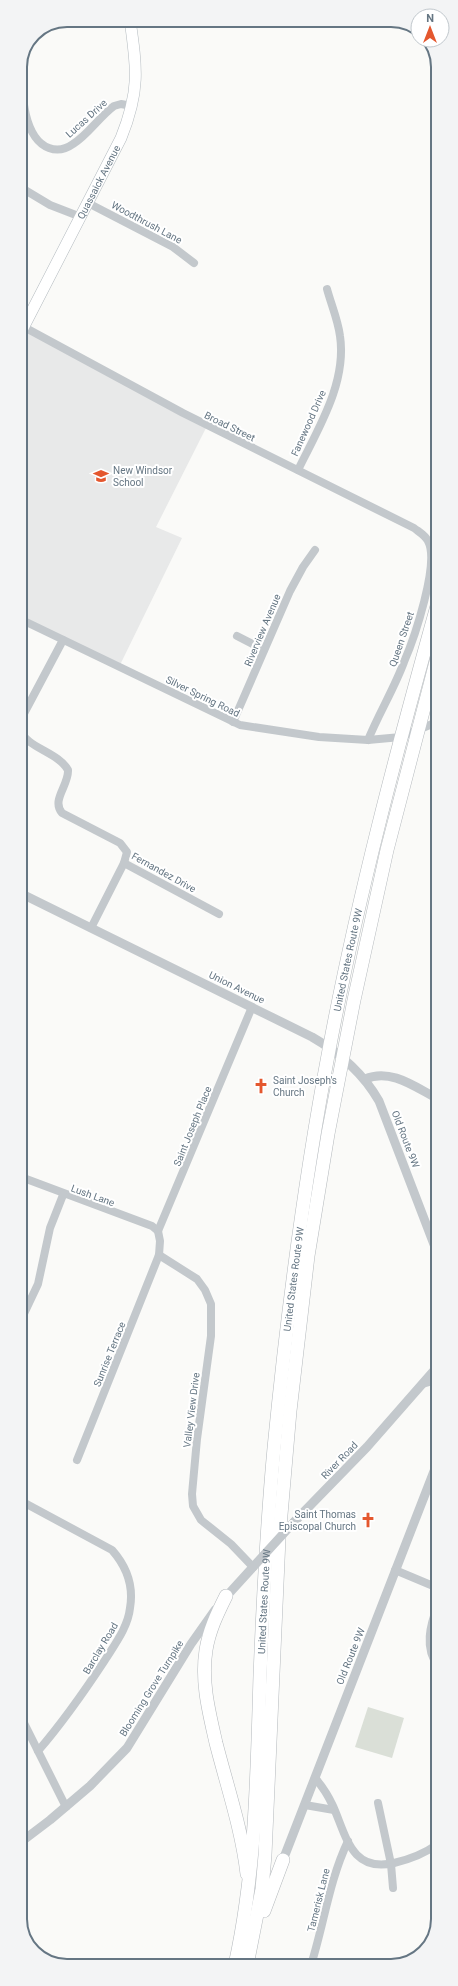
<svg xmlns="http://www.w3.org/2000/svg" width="458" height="1986" viewBox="0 0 458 1986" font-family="Roboto,sans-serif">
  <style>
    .built { fill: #e8e9e9 }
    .green { fill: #dadfd7 }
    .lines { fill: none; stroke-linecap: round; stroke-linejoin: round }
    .secondary-casing { stroke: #b3babf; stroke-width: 12 }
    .trunk-casing { stroke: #b4b9bd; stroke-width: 14 }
    .minor { stroke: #c3c8cc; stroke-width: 8 }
    .tertiary { stroke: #c3c8cc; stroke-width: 9 }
    .secondary { stroke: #fff; stroke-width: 11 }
    .trunk { stroke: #fff; stroke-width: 13 }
    .tertiary-bridge { stroke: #c3c8cc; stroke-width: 9 }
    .labels { text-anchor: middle; stroke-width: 4; stroke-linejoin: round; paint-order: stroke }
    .street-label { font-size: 10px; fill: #657683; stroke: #fff }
    .poi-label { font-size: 10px; fill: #657683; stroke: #fff; text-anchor: start }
    .rim { fill: none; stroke: #657683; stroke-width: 2 }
  </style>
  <rect width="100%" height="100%" fill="#fafaf8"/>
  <path class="built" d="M24,327l183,99 -51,101 26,11 -63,129 -99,-48v-285z"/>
  <path class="green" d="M368,1707l36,11 -12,40 -37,-11z"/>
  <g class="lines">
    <g class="secondary-casing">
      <g id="secondary">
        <path id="s1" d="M20,334l101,-196c19,-47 16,-69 9,-118"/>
      </g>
    </g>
    <g class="trunk-casing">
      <g id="trunk">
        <path d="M226,1596c-9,18 -17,35 -20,54 -5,32 3,62 10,93 11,43 26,87 31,131"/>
        <path d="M264,1911l19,-51"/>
        <path id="s2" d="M235,1965c21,-95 22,-191 25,-289 3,-76 7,-152 14,-228 13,-133 30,-266 55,-398 28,-150 67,-297 108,-444"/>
        <path d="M247,1965l15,-76 3,-34 14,-317 11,-127 18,-155 20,-122 26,-134 33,-150 50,-192"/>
      </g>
    </g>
    <g class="minor">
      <path d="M21,65c1,24 1,73 28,83 8,3 17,1 24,-4 15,-9 26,-27 41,-38l7,-2 11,2"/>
      <path d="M20,187l30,18 31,12"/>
      <path d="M88,203l85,44 21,16"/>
      <path d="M24,327l159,86 231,115c5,4 11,7 14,13 12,22 -14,98 -24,121 -10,27 -25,51 -36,78"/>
      <path d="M298,470c20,-41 49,-87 42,-134 -2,-16 -9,-32 -13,-47"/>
      <path d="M20,619l220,106 79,12 49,3 33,-3 36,-15"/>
      <path d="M237,636l27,14"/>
      <path d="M20,721l43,-81"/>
      <path d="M233,722l57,-131 13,-24 12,-17"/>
      <path d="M20,730c7,18 38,22 48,40 1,15 -17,30 -6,43l58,30 7,9 -3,11 -33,65"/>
      <path d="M124,863l95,51"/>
      <path d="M21,1177l131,49 6,5"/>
      <path d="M159,1255l38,24 8,11 6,14v32l-14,103 -5,55 1,12 8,14 30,24 22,23"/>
      <path d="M21,1320l17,-36 12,-56 13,-33"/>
      <path d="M77,1460l82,-205 1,-14 -2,-10 94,-224"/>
      <path d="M21,1501l91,49c15,17 22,35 18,58 -2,19 -15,36 -25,52 -21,32 -42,62 -67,91"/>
      <path d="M395,1570l43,18"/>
      <path d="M438,1605c-8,20 -14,43 0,61"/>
      <path d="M21,1717l45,90"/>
      <path d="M315,1778c7,8 13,17 18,28 13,29 18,67 61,57 17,-4 30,-9 44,-19"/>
      <path d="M378,1803l13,61 2,24"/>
      <path d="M305,1805l29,5"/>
      <path d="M311,1965c13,-41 18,-84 37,-124"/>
    </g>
    <g class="tertiary">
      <path d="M20,893l292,144c28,16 51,36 67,64l59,154"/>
      <path d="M365,1079c26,-11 50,8 73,20"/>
      <path d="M424,1383l14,-4"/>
      <path d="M294,1522l73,-75 71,-81"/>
      <path d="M223,1600l30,-33"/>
      <path d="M21,1842l29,-22 40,-34 37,-38 64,-104 24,-34"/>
      <path d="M283,1860l155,-399"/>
    </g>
    <use href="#secondary" class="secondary"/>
    <use href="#trunk" class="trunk"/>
    <path class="tertiary-bridge" d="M253,1567l41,-45"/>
  </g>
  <defs>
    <g id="school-bare" transform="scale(1.2)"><path d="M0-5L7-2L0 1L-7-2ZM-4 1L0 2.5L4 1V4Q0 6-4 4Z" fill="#e4572e" stroke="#fff" stroke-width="2.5" paint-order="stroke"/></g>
    <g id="church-bare" transform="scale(1.2)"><path d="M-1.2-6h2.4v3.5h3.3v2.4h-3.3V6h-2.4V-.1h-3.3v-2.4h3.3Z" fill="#e4572e" stroke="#fff" stroke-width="2.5" paint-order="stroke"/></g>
  </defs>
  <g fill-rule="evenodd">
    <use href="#school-bare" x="101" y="476"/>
    <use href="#church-bare" x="261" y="1086"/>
    <use href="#church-bare" x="368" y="1520"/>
  </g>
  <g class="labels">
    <g class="street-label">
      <text transform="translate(86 118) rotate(-42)" y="4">Lucas Drive</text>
      <text dy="4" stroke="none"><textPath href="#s1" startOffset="171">Quassaick Avenue</textPath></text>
      <text transform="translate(147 222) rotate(28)" y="4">Woodthrush Lane</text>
      <text transform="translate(308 423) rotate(-66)" y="4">Fanewood Drive</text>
      <text transform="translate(230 426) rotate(26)" y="4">Broad Street</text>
      <text transform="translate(262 630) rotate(-67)" y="4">Riverview Avenue</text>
      <text transform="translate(401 639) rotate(-71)" y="4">Queen Street</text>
      <text transform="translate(203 696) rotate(26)" y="4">Silver Spring Road</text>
      <text transform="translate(164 872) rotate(29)" y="4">Fernandez Drive</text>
      <text dy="4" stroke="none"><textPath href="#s2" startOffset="1013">United States Route 9W</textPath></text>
      <text transform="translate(237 987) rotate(26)" y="4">Union Avenue</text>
      <text transform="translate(192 1126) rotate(-68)" y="4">Saint Joseph Place</text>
      <text transform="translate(406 1139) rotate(69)" y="4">Old Route 9W</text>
      <text transform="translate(93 1195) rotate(20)" y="4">Lush Lane</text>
      <text dy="4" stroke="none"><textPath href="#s2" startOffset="689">United States Route 9W</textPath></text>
      <text transform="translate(109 1354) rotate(-68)" y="4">Sunrise Terrace</text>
      <text transform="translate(191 1410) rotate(-83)" y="4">Valley View Drive</text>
      <text transform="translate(339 1460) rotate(-46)" y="4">River Road</text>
      <text dy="4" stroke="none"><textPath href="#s2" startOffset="365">United States Route 9W</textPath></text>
      <text transform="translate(100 1648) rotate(-59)" y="4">Barclay Road</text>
      <text transform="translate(350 1656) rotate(-68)" y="4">Old Route 9W</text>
      <text transform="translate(151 1688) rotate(-58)" y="4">Blooming Grove Turnpike</text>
      <text transform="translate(318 1900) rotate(-76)" y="4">Tamerisk Lane</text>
    </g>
    <g class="poi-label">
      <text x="113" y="474">New Windsor<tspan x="113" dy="12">School</tspan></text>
      <text x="273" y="1084">Saint Joseph's<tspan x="273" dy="12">Church</tspan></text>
      <text x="356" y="1518" text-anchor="end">Saint Thomas<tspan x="356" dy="12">Episcopal Church</tspan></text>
    </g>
  </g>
  <path d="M0 0H458V1986H0ZM67 27H391A40 40 0 0 1 431 67V1919A40 40 0 0 1 391 1959H67A40 40 0 0 1 27 1919V67A40 40 0 0 1 67 27Z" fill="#f3f4f5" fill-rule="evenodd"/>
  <path class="rim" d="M67 27H391A40 40 0 0 1 431 67V1919A40 40 0 0 1 391 1959H67A40 40 0 0 1 27 1919V67A40 40 0 0 1 67 27Z"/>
  <g transform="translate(430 28)"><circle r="19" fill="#ffffff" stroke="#c1c8cd"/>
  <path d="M0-3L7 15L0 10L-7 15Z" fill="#e4572e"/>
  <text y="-6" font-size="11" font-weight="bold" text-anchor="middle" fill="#657683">N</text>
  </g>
</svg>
